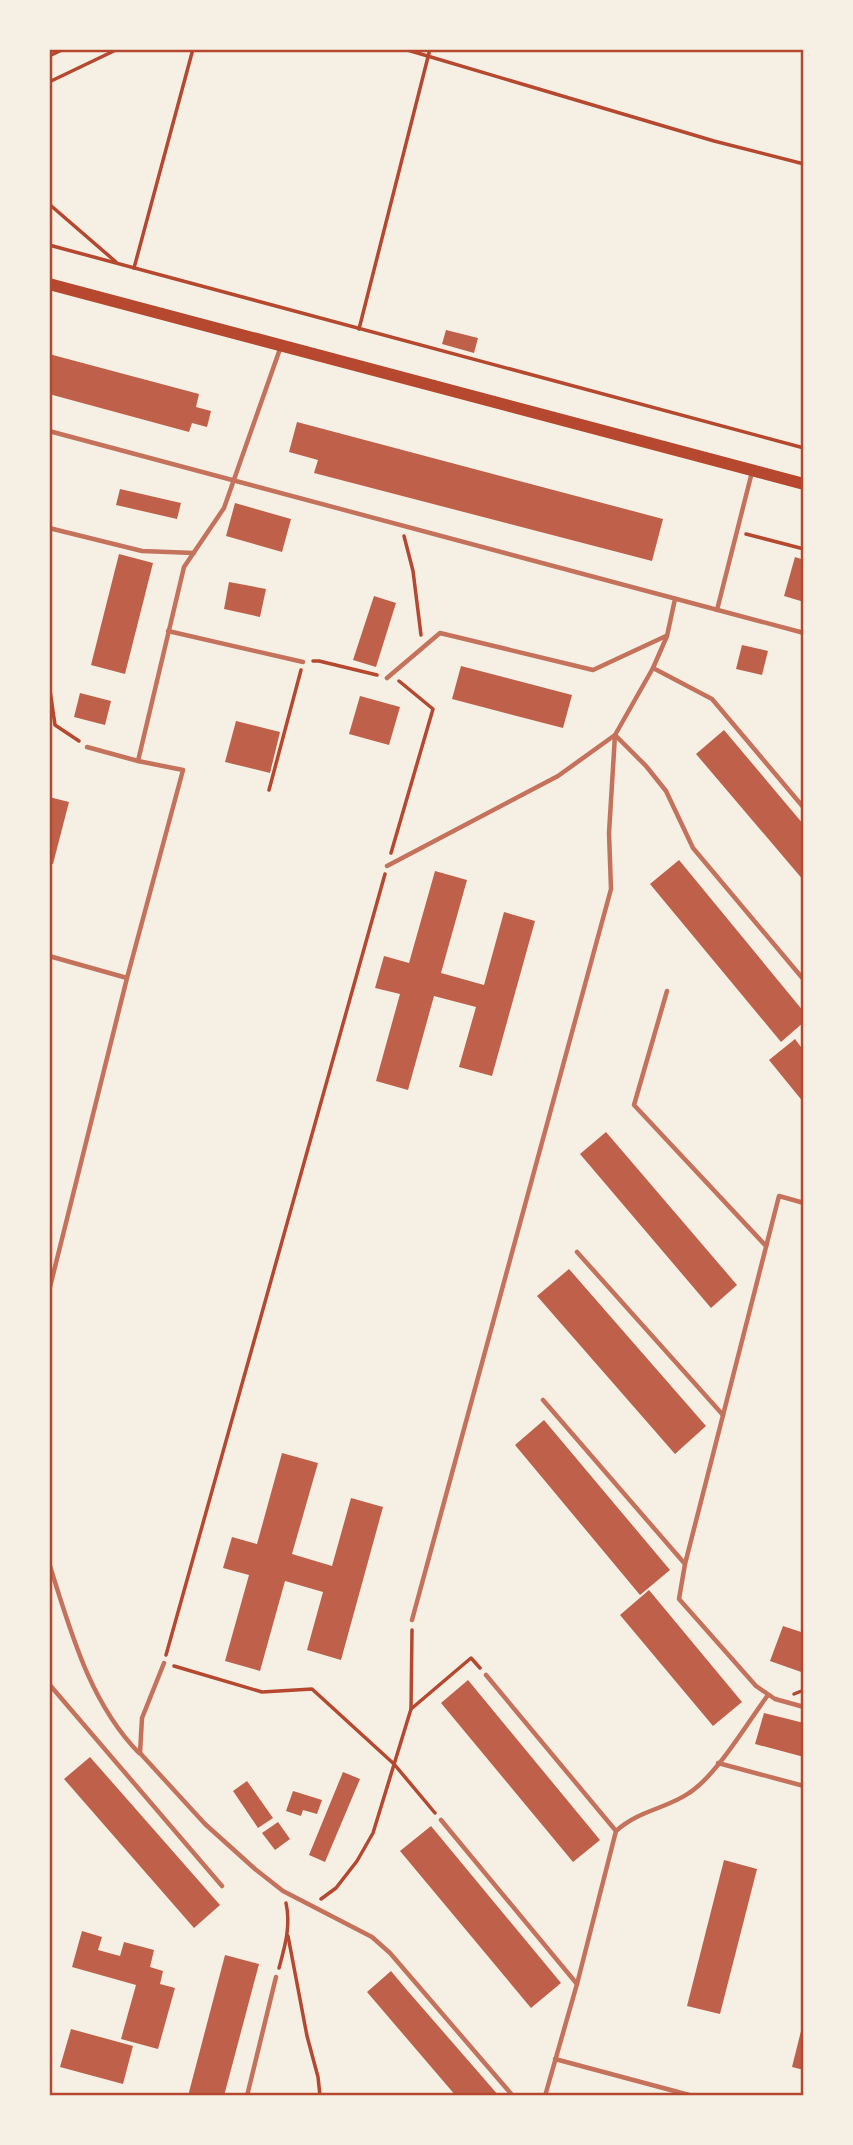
<svg xmlns="http://www.w3.org/2000/svg" width="853" height="2145" viewBox="0 0 853 2145" font-family="Roboto,sans-serif">
  <style>
    .building { fill: #bf614a }
    .lines { fill: none; stroke-linecap: round; stroke-linejoin: round }
    .path { stroke: #b5482f; stroke-width: 3.5 }
    .service { stroke: #c5725c; stroke-width: 4.5 }
    .secondary { stroke: #b5482f; stroke-width: 12 }
    .neatline { fill: none; stroke: #b5482f; stroke-width: 2.5 }
  </style>
  <rect width="100%" height="100%" fill="#f6efe4"/>
  <g class="building">
    <path d="M446,330l32,8 -4,15 -32,-9z"/>
    <path d="M49,354l150,40 -3,13 15,4 -4,16 -15,-4 -3,9 -140,-38z"/>
    <path d="M297,422l366,97 -11,42 -338,-88 4,-13 -29,-8z"/>
    <path d="M120,489l61,14 -4,16 -61,-14z"/>
    <path d="M235,503l56,16 -9,33 -56,-16z"/>
    <path d="M119,554l34,9 -28,111 -34,-9z"/>
    <path d="M795,557l9,3v42l-20,-6z"/>
    <path d="M229,582l37,7 -6,28 -36,-8z"/>
    <path d="M374,596l22,7 -20,64 -23,-7z"/>
    <path d="M742,645l26,6 -6,24 -26,-6z"/>
    <path d="M461,666l111,29 -9,33 -111,-29z"/>
    <path d="M80,693l31,8 -6,24 -31,-8z"/>
    <path d="M360,696l40,11 -11,38 -40,-11z"/>
    <path d="M236,721l44,11 -10,41 -45,-11z"/>
    <path d="M724,730l80,95v56l-108,-127z"/>
    <path d="M49,797l20,5 -16,62 -4,-1z"/>
    <path d="M679,860l125,152v10l-23,20 -131,-158z"/>
    <path d="M435,871l32,9 -26,93 43,12 20,-73 31,9 -43,155 -33,-9 17,-60 -42,-11 -26,94 -32,-9 24,-87 -25,-6 9,-32 25,7z"/>
    <path d="M795,1039l9,12v52l-35,-43z"/>
    <path d="M606,1132l131,153 -26,23 -131,-154z"/>
    <path d="M569,1269l137,157 -31,28 -138,-158z"/>
    <path d="M544,1420l126,150 -30,25 -125,-150z"/>
    <path d="M282,1453l36,10 -26,91 40,12 19,-68 32,9 -42,153 -34,-10 16,-58 -38,-11 -25,90 -35,-10 24,-86 -26,-7 9,-31 25,7z"/>
    <path d="M649,1590l93,112 -29,24 -93,-111z"/>
    <path d="M783,1626l21,7v40l-34,-12z"/>
    <path d="M468,1680l132,160 -27,22 -132,-159z"/>
    <path d="M764,1713l40,10v34l-49,-13z"/>
    <path d="M90,1757l130,148 -26,23 -130,-149z"/>
    <path d="M343,1772l17,7 -35,83 -16,-7z"/>
    <path d="M247,1781l26,37 -15,10 -25,-37z"/>
    <path d="M293,1791l29,9 -5,14 -14,-4 -2,6 -15,-5z"/>
    <path d="M278,1822l12,17 -15,11 -13,-17z"/>
    <path d="M431,1826l130,157 -30,25 -131,-157z"/>
    <path d="M724,1860l33,9 -37,145 -33,-8z"/>
    <path d="M82,1931l20,6 -4,13 22,6 4,-14 30,8 -4,17 13,4 -3,13 15,4 -17,61 -37,-10 15,-54 -64,-18z"/>
    <path d="M225,1955l34,9 -35,132h-36z"/>
    <path d="M391,1971l15,18 93,107h-43l-89,-104z"/>
    <path d="M803,2023h1v47l-12,-3z"/>
    <path d="M71,2029l62,17 -10,38 -63,-17z"/>
  </g>
  <g class="lines">
    <g class="path">
      <path d="M404,49l310,92 90,23"/>
      <path d="M49,56l15,-7"/>
      <path d="M49,82l69,-33"/>
      <path d="M49,204l67,58"/>
      <path d="M49,245l755,203"/>
      <path d="M134,268l59,-219"/>
      <path d="M359,329l71,-280"/>
      <path d="M746,534l58,15"/>
      <path d="M404,536l9,35 8,64"/>
      <path d="M313,661h6l58,14"/>
      <path d="M49,683l6,42 24,16"/>
      <path d="M269,790l32,-120"/>
      <path d="M391,853l42,-144 -34,-28"/>
      <path d="M166,1655l219,-781"/>
      <path d="M174,1666l88,26 50,-3 82,75 41,49"/>
      <path d="M794,1694l10,-4"/>
      <path d="M411,1709l1,-79"/>
      <path d="M321,1899l15,-11 21,-27 16,-28 38,-124 60,-51 9,10"/>
      <path d="M288,1936l19,100 11,41 2,19"/>
      <path d="M279,1968c6,-22 12,-42 7,-65"/>
    </g>
    <g class="service">
      <path d="M49,431l755,202"/>
      <path d="M49,528l93,23 52,2"/>
      <path d="M717,610l35,-138"/>
      <path d="M168,631l135,31"/>
      <path d="M653,668l59,31 92,109"/>
      <path d="M387,678l53,-45 153,37 73,-34"/>
      <path d="M87,747l51,14 46,-194 40,-59 57,-162"/>
      <path d="M387,866l171,-90 57,-41 31,31 20,25 27,57 111,132"/>
      <path d="M49,956l78,22"/>
      <path d="M667,991l-33,114 132,141"/>
      <path d="M577,1252l146,163"/>
      <path d="M49,1291l78,-313 56,-208 -45,-9"/>
      <path d="M543,1400l142,164 -6,35 77,87 19,13 29,8"/>
      <path d="M49,1563c21,66 40,139 90,190"/>
      <path d="M685,1564l94,-368 25,7"/>
      <path d="M412,1620l199,-731 -2,-56 6,-98 38,-67 14,-32 8,-37"/>
      <path d="M164,1663l-22,55 -2,35 65,71 50,45 28,22 89,46 18,16 123,143"/>
      <path d="M486,1675l130,156"/>
      <path d="M49,1684l173,202"/>
      <path d="M718,1763l86,23"/>
      <path d="M441,1820l136,164"/>
      <path d="M555,2059l138,37"/>
      <path d="M247,2096l29,-119"/>
      <path d="M545,2096l32,-112 39,-153c23,-21 50,-22 73,-38 28,-18 58,-70 79,-98"/>
    </g>
    <path class="secondary" d="M49,284l755,200"/>
  </g>
  <rect width="853" height="2145" fill="none" stroke="#f6efe4" stroke-width="102"/>
  <rect x="51" y="51" width="751" height="2043" class="neatline"/>
</svg>
